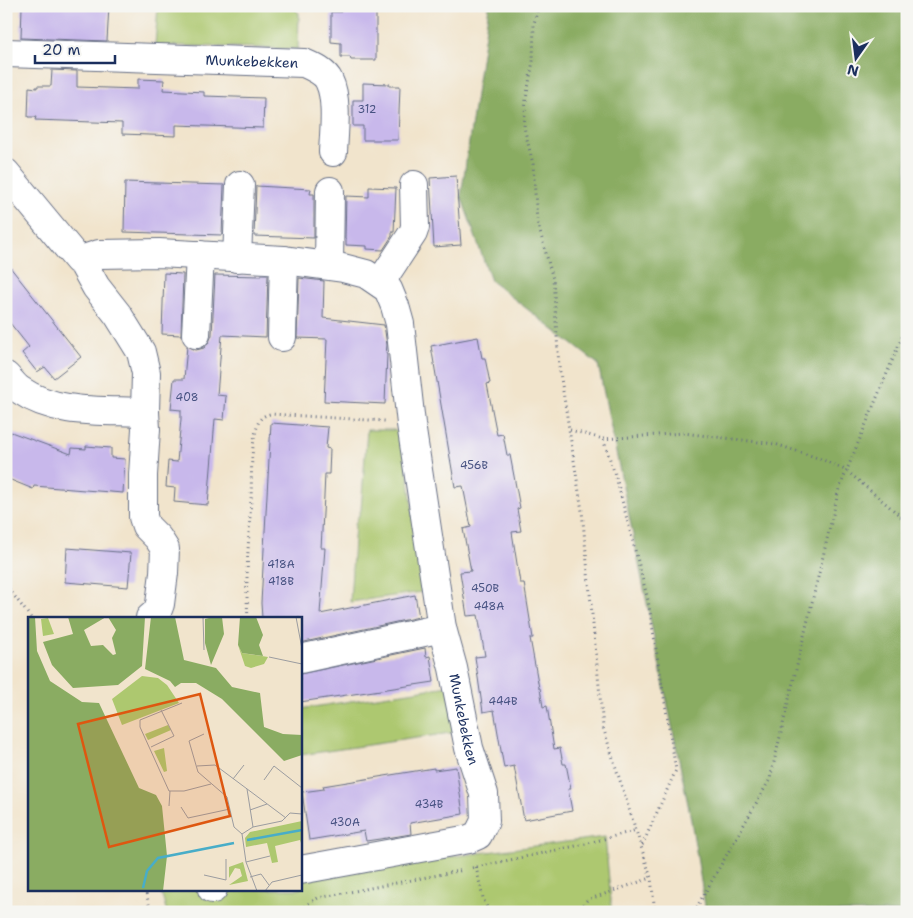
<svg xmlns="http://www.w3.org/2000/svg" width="913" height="918" viewBox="0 0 913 918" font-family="'Shantell Sans',sans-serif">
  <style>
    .green { fill: #adc86f; stroke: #647c66 }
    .forest { fill: #8aac62; stroke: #526e60 }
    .building { fill: #c8b8eb }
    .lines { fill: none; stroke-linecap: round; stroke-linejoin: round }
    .minor-casing { stroke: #666e84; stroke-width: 30 }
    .path { stroke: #666e84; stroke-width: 3; stroke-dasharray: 1 4; stroke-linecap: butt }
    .minor { stroke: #fff; stroke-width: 28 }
    .labels { text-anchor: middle; stroke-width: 4; stroke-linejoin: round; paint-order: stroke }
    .number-label { font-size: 11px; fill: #465181 }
    .street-label { font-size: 14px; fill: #1b2f5e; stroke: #f6f6f2 }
    .inset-river { fill: none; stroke: #48adc8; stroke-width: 2.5 }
    .inset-road { fill: none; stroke: #9b9ca0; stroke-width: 1 }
    .view { fill: #de5710; fill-opacity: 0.15; stroke: #de5710; stroke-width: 2.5 }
    .inset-edge { fill: none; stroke: #1b2f5e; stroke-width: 2.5 }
  </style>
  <rect width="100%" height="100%" fill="#f6f6f2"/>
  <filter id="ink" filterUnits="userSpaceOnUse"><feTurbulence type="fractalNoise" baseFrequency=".02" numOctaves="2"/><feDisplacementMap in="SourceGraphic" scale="10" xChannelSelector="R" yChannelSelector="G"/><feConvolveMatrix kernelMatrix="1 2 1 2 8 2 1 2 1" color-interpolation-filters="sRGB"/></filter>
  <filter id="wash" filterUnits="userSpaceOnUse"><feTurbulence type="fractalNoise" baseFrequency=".0096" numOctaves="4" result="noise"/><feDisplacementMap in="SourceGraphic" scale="20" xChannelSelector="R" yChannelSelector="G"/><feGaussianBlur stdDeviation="1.12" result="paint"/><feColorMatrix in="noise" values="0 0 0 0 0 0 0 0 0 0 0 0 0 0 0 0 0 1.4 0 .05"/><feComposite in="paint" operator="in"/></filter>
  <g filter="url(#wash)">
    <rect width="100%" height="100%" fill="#f1e4cc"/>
    <g class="green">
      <path d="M158,6l135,2 6,5 -1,36 -143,-4z"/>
      <path d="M367,430h27l10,7 18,155 -72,10 5,-78 6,-14z"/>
      <path d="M448,686l9,46 -157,23v-46z"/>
      <path d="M605,837l7,75h-445l-6,-19 30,-4h109v-13z"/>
    </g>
    <path class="forest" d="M489,6h418v906h-201l-16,-98 -92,-450 -107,-83 -30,-85z"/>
    <g id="blocks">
      <g class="building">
        <path d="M22,6h87l-2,35 -86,-3z"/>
        <path d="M341,6h35v54h-25l-1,-3h-9v-14l-10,-1v-30h10z"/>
        <path d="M52,70l25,1v16l61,2v-10l26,1 -1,10 41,2v4l60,2 -1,30 -87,-3v11l-54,-2v-11l-87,-3 1,-3h-8l1,-30 8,1v-2h14z"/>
        <path d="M363,83l27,1v2h10l-2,54h-35v-14h-10v-26h10z"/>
        <path d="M456,176l5,69 -27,2 -4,-69z"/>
        <path d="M125,182l99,3 -2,50 -98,-3z"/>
        <path d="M256,186l55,3 -1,5h4v44l-60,-2z"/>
        <path d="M369,187l27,1 -2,44h-2v4l-9,14 -16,-1v-3l-21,-1v-6h-1l1,-43 23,1z"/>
        <path d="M6,262l75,95 -27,21 -9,-11 -8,5 -15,-19 7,-6 -23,-29z"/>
        <path d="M164,273l19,1 -2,61 -19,-1z"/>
        <path d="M215,275l46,1v-1h7l-2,62 -44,-2 -5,60 9,1 -2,24 -9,-1 -7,86 -34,-3 1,-14 -9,-1 2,-26 9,1 4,-43v-9l-10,-1 3,-30h10l3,-33 9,4 8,-2 5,-6 3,-7z"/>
        <path d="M299,278l25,3 -1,37 61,7 3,20 -1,9h1l-2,50 -61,-3 3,-62 -30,-1z"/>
        <path d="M478,337l4,21h3l5,25 -3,1 10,51 6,-1 4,21h3l10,53 -3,1 4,22 -9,1 8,51h4l9,55h-3l9,50h1l3,19 4,-1 7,43 6,-1 3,16h3l5,25h-3l4,22 -48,9 -10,-54 -10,2 -10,-58 -11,2 -8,-55 10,-1 -7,-41 -11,1 -7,-44 11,-1 -8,-42 8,-2 -8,-41 -8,1 -24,-141z"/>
        <path d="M271,423l57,4 -2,21 4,1 -1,25h-4l-1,22 -3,52h4l-5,66 95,-19 4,22 -119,26v-25h-38l-1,-15z"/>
        <path d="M11,432l60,22 1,-6 14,1v-3l25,2v10l14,1 -2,34 -89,-7 -1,3 -27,-11v-32z"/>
        <path d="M67,548l64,5 -3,34 -63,-5z"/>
        <path d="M425,648l1,9 4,-1 4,26 -134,20v-28z"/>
        <path d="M456,767l7,47 -53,9 1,11 -18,3 -27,4 -2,-10 -55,9 -7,-48 22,-3 -1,-3 12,-2 99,-16v2z"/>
      </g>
    </g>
  </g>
  <g filter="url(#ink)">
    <use href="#blocks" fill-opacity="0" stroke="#666e84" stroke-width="1"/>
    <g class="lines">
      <g class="minor-casing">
        <g id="minor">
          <path id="s1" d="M6,53l298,10c9,4 21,9 25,18 9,18 5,52 4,71"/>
          <path d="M6,173l72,87h3l15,27 22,28 23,37 5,21 -1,39 1,17 -3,46v42l3,9 12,12 7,11 -1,24 -4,31 -3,8 -7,6"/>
          <path d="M237,258l3,-73"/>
          <path id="s2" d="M81,260l18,-6 60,-1 125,7 59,8 23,6 22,15 7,17 5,18 11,100 31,204 11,40 16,80 15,46 1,27 -7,14 -9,4 -169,31"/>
          <path d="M329,265l1,-74"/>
          <path d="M380,283l33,-50 2,-6 -1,-42"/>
          <path d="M196,334l4,-79"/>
          <path d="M282,337l2,-77"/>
          <path d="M6,376c5,5 9,11 14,14 36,25 83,20 125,22"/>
          <path d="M300,659l142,-31"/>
          <path d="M212,889h1"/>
        </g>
      </g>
      <g class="path">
        <path d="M538,6l-4,18 -1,37 -7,38 -2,28 9,37 4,57 16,58 6,87 23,145 21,216 48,151 4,34"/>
        <path d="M570,430l33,9 13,38 32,123 28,170 -35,78"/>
        <path d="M603,439l80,-6 92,11 46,15 26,12 57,48 3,12"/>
        <path d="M6,585l25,33"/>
        <path d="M248,618c-3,-40 1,-79 3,-119 1,-23 -1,-49 6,-72 2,-8 5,-11 13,-13l115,7"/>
        <path d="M907,725l-3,20 3,34"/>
        <path d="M476,867l7,31 6,14"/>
        <path d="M472,868l113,-24 52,-14"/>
        <path d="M145,889l6,23"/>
        <path d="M270,912l33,-4 6,-5 9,-5 146,-28"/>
        <path d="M576,912l11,-12 64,-22"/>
        <path d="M694,912l76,-133 69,-290 68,-164"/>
      </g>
      <use href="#minor" class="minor"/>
    </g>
  </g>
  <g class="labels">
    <g class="number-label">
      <text x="367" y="113">312</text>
      <text x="187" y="401">408</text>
      <text x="474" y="469">456B</text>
      <text x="281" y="568">418A</text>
      <text x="281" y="585">418B</text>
      <text x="485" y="592">450B</text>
      <text x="489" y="610">448A</text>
      <text x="503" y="705">444B</text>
      <text x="429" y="808">434B</text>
      <text x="345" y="826">430A</text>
    </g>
    <g class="street-label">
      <text dy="5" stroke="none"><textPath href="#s1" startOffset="246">Munkebekken</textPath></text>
      <text dy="5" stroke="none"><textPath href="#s2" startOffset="752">Munkebekken</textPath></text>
    </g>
  </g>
  <g transform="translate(28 617)">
    <rect width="274" height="274" fill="#f1e4cc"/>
    <path d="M20,1l6,16 -11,2 -2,-17zM210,28l4,8 26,4 -4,7 -13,4 -6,-2zM114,59l16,2 9,7 12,18 -57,22 -10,-26zM140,108l3,5 -23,10 -3,-6zM136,131l3,23 -3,1 -10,-21zM274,204v25l-2,-6 -25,6 3,16 -6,1 -5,-20 -21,4 -1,-9 5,-6zM215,245l5,19 -19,4 13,-9 -2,-7 -5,-1 -6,10v-11z" fill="#adc86f"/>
    <path d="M0,0h7l2,34 13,30 32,21 17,1 40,85 17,7 6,11 5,50 -4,35h-135zM40,0h38l-22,13 7,16 12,-1 10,10 3,-1 -4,-16 4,-8 -8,-13h37l-3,49 -24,19 -45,3 -21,-23 -9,-23 30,-8zM123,0h24l9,43 32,8 16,19 28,6 4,34 19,7 19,1v20l-18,6 -62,-62 -26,-16h-15l-6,4 -5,-6 -25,-12zM185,0h9l2,17 -13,31 -6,-22v-24zM212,0h16l7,18 -4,10 4,11 -21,-3 -4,-8z" fill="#8aac62"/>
    <path class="inset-river" d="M219,223l55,-10M115,271l4,-17 11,-13 76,-15"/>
    <path class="inset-road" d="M175,0l1,33M268,0l6,32M241,40l33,7M154,86l-42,17v7l29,64h15l27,-7M176,117l-15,7 9,31 29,25 7,30 8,7M123,130l23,-11 -13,-26M169,149l18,-1 71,53M205,162l11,-14M236,163l10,-14 28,22M219,172l6,38M141,189l1,-15M153,190l7,11 42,-9M222,193l17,-6M218,245l24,-6M176,258l22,5v-21M222,260l11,-3 8,11M229,274l-11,-29 -4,-28 11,-7 29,-6 8,-8 12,1M237,274l7,-9 30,-7"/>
    <path class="view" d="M172,77l30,122 -121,31 -31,-123z"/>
    <rect width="274" height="274" class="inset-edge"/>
  </g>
  <rect width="913" height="918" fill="none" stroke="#f6f6f2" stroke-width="25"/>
  <g transform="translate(856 58) rotate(194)" stroke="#f6f6f2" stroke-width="4" paint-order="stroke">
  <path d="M0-4L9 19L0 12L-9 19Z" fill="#1b2f5e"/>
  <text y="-8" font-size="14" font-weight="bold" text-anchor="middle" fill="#1b2f5e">N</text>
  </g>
  <path d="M35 55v8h80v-8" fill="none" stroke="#1b2f5e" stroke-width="2.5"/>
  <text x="42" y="55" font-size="15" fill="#1b2f5e" stroke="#f6f6f2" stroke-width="4" paint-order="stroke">20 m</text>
</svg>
